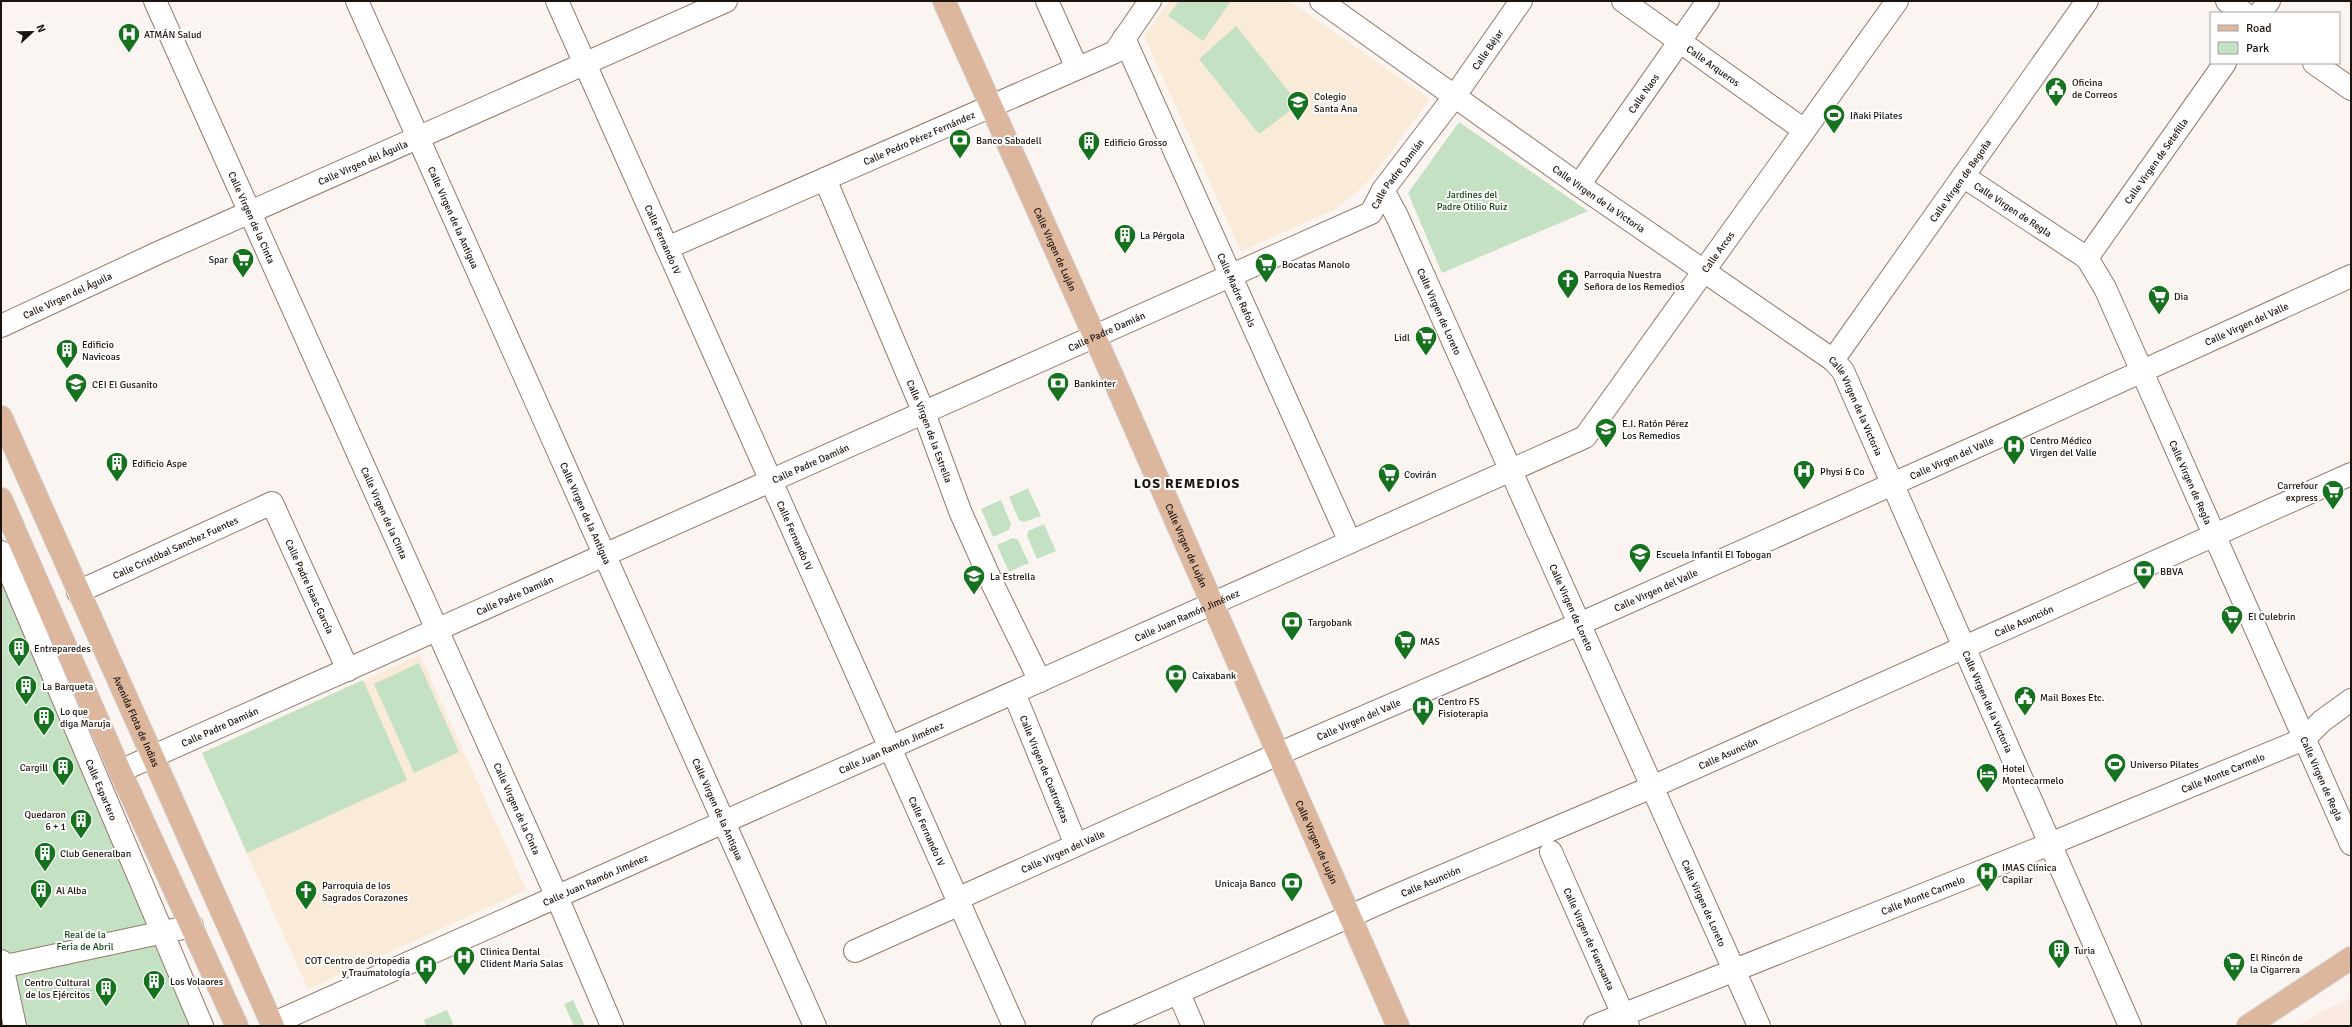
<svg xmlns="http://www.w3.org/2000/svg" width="2352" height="1027" viewBox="0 0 2352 1027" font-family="Signika,sans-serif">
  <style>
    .built { fill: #faeae2 }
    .education { fill: #faead8 }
    .green { fill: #c4e1c3 }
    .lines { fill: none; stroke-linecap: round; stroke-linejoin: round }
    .minor-casing { stroke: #94796a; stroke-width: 24 }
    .major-casing { stroke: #d2d0cf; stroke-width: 24 }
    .minor { stroke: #fff; stroke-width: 22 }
    .major { stroke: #dcb69d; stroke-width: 22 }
    .labels { text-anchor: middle; stroke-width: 4; stroke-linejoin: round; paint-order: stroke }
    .poi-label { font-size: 10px; fill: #1d130d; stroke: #fff; text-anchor: start }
    .street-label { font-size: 10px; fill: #1d130d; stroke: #fff }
    .park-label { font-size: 10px; fill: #134617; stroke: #fff }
    .district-label { font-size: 14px; font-weight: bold; letter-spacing: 1px; fill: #1d130d; stroke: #fff }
  </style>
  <rect width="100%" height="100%" fill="#fbf5f2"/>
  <path class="built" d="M2351,998v28h-53l20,-13z"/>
  <g class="education">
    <path d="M1169,1h121l140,98 -58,78 -18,18 -20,15 -93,41 -97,-215z"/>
    <path d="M420,655l106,235 -218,99 -106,-236z"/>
  </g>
  <g class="green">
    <path d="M1179,1h52l-28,40 -35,-25z"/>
    <path d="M1236,26l63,78 -40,30 -60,-75z"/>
    <path d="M1459,122l129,89 -146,62 -34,-80z"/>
    <path d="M1028,488l13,28 -17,6 -5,-2 -10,-23z"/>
    <path d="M1001,500l10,24 -2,6 -16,7 -12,-28z"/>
    <path d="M1044,524l12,27 -19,8 -10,-23 1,-5z"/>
    <path d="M1,534l214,492h-214z"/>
    <path d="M1013,538l5,2 11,23 -20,9 -12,-27z"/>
    <path d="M419,663l40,89 -45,21 -40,-89z"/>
    <path d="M363,680l44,100 -160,73 -45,-100z"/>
    <path d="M573,1000l12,26h-11l-10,-22z"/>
    <path d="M447,1010l7,16h-28l-2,-6z"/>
  </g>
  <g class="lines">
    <g class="minor-casing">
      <g id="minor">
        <path id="s1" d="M155,1l402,896 55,129"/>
        <path id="s2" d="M357,1l458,1025"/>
        <path id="s3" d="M557,1l457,1025"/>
        <path d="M1047,1l30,67"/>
        <path id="s4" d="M1321,1l258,184 254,175 10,11 287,655"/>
        <path id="s5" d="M1623,1l181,129"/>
        <path d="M2227,1l17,12"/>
        <path d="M2260,13l9,-12"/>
        <path id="s6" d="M1124,38l226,504"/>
        <path d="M2314,63l37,26"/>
        <path id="s7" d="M1963,176l124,82 18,30 246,556"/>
        <path id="s8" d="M825,179l99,234 36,98 33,74 47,96"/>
        <path id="s9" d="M1579,185l129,-184"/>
        <path id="s10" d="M1383,190l14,26 362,810"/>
        <path id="s11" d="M667,248l448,-196 35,-51"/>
        <path id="s12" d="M2087,258l138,-195"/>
        <path id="s13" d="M1,326l159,-74 566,-251"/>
        <path id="s14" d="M1833,360l254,-359"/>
        <path id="s15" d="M1,552l201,474"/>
        <path id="s16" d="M78,592l194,-89 76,167"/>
        <path id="s17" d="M1014,693l62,152"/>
        <path id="s18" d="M120,771l1251,-558 12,-23 71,-93 67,-96"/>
        <path id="s19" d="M1551,852l77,174"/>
        <path id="s20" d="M957,899l321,-145 317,-137 394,-176 362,-165"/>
        <path d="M855,951l105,-47"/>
        <path d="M1,961l14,65"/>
        <path d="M1,967l191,-41"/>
        <path d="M1179,994l14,32"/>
        <path id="s21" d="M272,1024l1313,-587 312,-436"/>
        <path id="s22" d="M1103,1026l290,-129 259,-110 699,-313"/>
        <path id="s23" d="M1595,1026l455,-182 254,-105 18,-18 29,-21"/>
      </g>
    </g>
    <g class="major-casing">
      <g id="major">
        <path id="s24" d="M944,1l167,372 287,653"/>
        <path id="s25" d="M1,417l272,609"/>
        <path d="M1,499l119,272 117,255"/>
        <path d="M2248,1026l103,-68"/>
      </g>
    </g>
    <use href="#minor" class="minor"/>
    <use href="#major" class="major"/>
  </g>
  <defs>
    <g id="hospital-pin" transform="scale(1.15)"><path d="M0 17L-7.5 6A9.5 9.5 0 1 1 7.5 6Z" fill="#177220" stroke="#fff"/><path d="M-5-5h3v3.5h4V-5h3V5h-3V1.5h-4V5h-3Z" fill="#fff"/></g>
    <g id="civic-pin" transform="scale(1.15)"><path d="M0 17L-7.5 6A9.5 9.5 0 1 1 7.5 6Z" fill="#177220" stroke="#fff"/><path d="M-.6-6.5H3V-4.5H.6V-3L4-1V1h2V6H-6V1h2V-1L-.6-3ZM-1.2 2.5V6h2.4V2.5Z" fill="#fff"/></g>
    <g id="school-pin" transform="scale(1.15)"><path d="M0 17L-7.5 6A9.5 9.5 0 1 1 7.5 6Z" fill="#177220" stroke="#fff"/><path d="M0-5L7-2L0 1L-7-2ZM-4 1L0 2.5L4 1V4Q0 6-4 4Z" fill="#fff"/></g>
    <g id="stadium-pin" transform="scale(1.15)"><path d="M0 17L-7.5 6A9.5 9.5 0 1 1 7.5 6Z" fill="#177220" stroke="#fff"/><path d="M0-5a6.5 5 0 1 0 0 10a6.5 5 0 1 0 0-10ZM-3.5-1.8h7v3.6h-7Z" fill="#fff"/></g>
    <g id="bank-pin" transform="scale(1.15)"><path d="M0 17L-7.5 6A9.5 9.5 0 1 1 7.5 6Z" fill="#177220" stroke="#fff"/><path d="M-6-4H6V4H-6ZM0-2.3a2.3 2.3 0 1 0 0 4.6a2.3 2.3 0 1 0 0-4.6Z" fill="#fff"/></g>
    <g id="building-pin" transform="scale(1.15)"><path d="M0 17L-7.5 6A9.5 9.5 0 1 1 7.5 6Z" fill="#177220" stroke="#fff"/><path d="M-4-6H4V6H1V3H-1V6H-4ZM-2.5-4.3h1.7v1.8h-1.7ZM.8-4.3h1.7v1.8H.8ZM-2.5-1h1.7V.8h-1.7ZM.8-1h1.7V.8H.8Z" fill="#fff"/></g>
    <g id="supermarket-pin" transform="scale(1.15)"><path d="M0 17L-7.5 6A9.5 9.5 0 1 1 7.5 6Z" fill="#177220" stroke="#fff"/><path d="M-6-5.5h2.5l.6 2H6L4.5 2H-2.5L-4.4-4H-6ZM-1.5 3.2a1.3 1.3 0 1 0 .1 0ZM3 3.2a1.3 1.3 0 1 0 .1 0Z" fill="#fff"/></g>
    <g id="church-pin" transform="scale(1.15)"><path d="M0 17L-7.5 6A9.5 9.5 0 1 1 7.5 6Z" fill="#177220" stroke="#fff"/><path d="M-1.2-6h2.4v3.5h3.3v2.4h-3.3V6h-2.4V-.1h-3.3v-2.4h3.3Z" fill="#fff"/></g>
    <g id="hotel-pin" transform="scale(1.15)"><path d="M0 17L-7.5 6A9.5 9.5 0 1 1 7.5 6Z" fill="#177220" stroke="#fff"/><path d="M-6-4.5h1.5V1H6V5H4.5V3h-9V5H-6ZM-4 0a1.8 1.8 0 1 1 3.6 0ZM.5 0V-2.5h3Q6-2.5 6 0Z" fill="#fff"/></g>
  </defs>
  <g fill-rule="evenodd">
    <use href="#hospital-pin" x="129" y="34"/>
    <use href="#civic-pin" x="2056" y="88"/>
    <use href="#school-pin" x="1298" y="102"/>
    <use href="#stadium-pin" x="1834" y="115"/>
    <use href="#bank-pin" x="960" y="140"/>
    <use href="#building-pin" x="1089" y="142"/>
    <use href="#building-pin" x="1125" y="235"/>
    <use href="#supermarket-pin" x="243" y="259"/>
    <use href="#supermarket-pin" x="1266" y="264"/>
    <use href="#church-pin" x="1568" y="280"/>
    <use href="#supermarket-pin" x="2159" y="296"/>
    <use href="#supermarket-pin" x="1426" y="337"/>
    <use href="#building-pin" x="67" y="350"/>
    <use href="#bank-pin" x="1058" y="383"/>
    <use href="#school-pin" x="76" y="384"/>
    <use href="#school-pin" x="1606" y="429"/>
    <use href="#hospital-pin" x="2014" y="446"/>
    <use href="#building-pin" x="117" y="463"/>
    <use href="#hospital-pin" x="1804" y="471"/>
    <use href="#supermarket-pin" x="1389" y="474"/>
    <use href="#supermarket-pin" x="2333" y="491"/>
    <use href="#school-pin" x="1640" y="554"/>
    <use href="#bank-pin" x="2144" y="571"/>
    <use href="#school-pin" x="974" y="576"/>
    <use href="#supermarket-pin" x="2232" y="616"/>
    <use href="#bank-pin" x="1292" y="622"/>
    <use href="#supermarket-pin" x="1405" y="641"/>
    <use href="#building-pin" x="19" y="648"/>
    <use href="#bank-pin" x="1176" y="675"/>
    <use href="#building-pin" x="26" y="686"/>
    <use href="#civic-pin" x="2025" y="697"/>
    <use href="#hospital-pin" x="1423" y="707"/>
    <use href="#building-pin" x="44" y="717"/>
    <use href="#stadium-pin" x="2115" y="764"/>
    <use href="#building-pin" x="63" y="767"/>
    <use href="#hotel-pin" x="1987" y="774"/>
    <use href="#building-pin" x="81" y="820"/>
    <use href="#building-pin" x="45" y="853"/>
    <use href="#hospital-pin" x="1987" y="873"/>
    <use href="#bank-pin" x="1292" y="883"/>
    <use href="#building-pin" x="41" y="890"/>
    <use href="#church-pin" x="306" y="891"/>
    <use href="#building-pin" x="2059" y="950"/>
    <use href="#hospital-pin" x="464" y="957"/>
    <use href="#supermarket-pin" x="2234" y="963"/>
    <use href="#hospital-pin" x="426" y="966"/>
    <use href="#building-pin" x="154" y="981"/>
    <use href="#building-pin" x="106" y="988"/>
  </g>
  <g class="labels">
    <g class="poi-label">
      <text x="144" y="38">ATMÁN Salud</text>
      <text x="2072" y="86">Oficina<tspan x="2072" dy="12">de Correos</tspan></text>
      <text x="1314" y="100">Colegio<tspan x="1314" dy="12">Santa Ana</tspan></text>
      <text x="1850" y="119">Iñaki Pilates</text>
      <text x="976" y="144">Banco Sabadell</text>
      <text x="1104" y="146">Edificio Grosso</text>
      <text x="1140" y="239">La Pérgola</text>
      <text x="228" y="263" text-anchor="end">Spar</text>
      <text x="1282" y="268">Bocatas Manolo</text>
      <text x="1584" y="278">Parroquia Nuestra<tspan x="1584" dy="12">Señora de los Remedios</tspan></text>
      <text x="2174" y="300">Dia</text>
      <text x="1410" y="341" text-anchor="end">Lidl</text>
      <text x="82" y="348">Edificio<tspan x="82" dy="12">Navicoas</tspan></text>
      <text x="1074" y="387">Bankinter</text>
      <text x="92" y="388">CEI El Gusanito</text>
      <text x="1622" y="427">E.I. Ratón Pérez<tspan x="1622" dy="12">Los Remedios</tspan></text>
      <text x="2030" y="444">Centro Médico<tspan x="2030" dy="12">Virgen del Valle</tspan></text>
      <text x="132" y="467">Edificio Aspe</text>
      <text x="1820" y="475">Physi &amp; Co</text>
      <text x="1404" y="478">Covirán</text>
      <text x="2318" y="489" text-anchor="end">Carrefour<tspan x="2318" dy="12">express</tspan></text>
      <text x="1656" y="558">Escuela Infantil El Tobogan</text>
      <text x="2160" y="575">BBVA</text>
      <text x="990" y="580">La Estrella</text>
      <text x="2248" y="620">El Culebrin</text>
      <text x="1308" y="626">Targobank</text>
      <text x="1420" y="645">MAS</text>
      <text x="34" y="652">Entreparedes</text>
      <text x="1192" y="679">Caixabank</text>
      <text x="42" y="690">La Barqueta</text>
      <text x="2040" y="701">Mail Boxes Etc.</text>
      <text x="1438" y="705">Centro FS<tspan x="1438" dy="12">Fisioterapia</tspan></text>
      <text x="60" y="715">Lo que<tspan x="60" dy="12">diga Maruja</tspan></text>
      <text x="2130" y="768">Universo Pilates</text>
      <text x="48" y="771" text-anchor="end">Cargill</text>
      <text x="2002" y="772">Hotel<tspan x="2002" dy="12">Montecarmelo</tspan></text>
      <text x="66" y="818" text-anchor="end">Quedaron<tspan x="66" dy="12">6 + 1</tspan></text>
      <text x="60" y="857">Club Generalban</text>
      <text x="2002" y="871">IMAS Clínica<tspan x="2002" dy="12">Capilar</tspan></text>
      <text x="1276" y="887" text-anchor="end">Unicaja Banco</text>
      <text x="322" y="889">Parroquia de los<tspan x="322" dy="12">Sagrados Corazones</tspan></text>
      <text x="56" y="894">Al Alba</text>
      <text x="2074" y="954">Turia</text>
      <text x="480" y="955">Clinica Dental<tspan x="480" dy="12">Clident María Salas</tspan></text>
      <text x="2250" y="961">El Rincón de<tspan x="2250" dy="12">la Cigarrera</tspan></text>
      <text x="410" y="964" text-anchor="end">COT Centro de Ortopedia<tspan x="410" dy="12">y Traumatología</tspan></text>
      <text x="170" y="985">Los Volaores</text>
      <text x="90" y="986" text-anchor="end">Centro Cultural<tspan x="90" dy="12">de los Ejércitos</tspan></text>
    </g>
    <g class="street-label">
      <text dy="4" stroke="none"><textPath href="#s18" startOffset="1571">Calle Béjar</textPath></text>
      <text dy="4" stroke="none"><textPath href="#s5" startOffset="111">Calle Arqueros</textPath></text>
      <text dy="4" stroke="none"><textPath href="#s9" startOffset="112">Calle Naos</textPath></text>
      <text dy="4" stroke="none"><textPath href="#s11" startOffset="275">Calle Pedro Pérez Fernández</textPath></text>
      <text dy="4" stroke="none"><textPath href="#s12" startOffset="119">Calle Virgen de Setefilla</textPath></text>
      <text dy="4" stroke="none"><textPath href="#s13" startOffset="397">Calle Virgen del Águila</textPath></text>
      <text dy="4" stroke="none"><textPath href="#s18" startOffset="1417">Calle Padre Damián</textPath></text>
      <text dy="4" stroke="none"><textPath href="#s14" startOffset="220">Calle Virgen de Begoña</textPath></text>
      <text dy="4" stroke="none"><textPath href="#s4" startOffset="341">Calle Virgen de la Victoria</textPath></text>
      <text dy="4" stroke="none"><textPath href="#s7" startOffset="60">Calle Virgen de Regla</textPath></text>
      <text dy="4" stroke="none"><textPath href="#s1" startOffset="237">Calle Virgen de la Cinta</textPath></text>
      <text dy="4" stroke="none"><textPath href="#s2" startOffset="237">Calle Virgen de la Antigua</textPath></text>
      <text dy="4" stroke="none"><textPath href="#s3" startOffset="261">Calle Fernando IV</textPath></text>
      <text dy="4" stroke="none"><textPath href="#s24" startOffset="272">Calle Virgen de Luján</textPath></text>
      <text dy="4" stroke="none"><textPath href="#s21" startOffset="1666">Calle Arcos</textPath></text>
      <text dy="4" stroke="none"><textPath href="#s6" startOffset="276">Calle Madre Rafols</textPath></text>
      <text dy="4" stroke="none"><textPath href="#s13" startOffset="73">Calle Virgen del Águila</textPath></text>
      <text dy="4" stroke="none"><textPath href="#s10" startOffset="134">Calle Virgen de Loreto</textPath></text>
      <text dy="4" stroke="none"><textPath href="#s20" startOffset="1412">Calle Virgen del Valle</textPath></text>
      <text dy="4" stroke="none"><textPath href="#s18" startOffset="1080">Calle Padre Damián</textPath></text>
      <text dy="4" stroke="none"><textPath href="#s4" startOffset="677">Calle Virgen de la Victoria</textPath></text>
      <text dy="4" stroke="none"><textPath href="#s8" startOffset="273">Calle Virgen de la Estrella</textPath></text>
      <text dy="4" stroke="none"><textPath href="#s20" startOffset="1088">Calle Virgen del Valle</textPath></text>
      <text dy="4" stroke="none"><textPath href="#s18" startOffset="756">Calle Padre Damián</textPath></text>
      <text dy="4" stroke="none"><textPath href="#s7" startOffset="396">Calle Virgen de Regla</textPath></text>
      <text dy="4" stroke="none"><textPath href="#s1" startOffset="561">Calle Virgen de la Cinta</textPath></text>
      <text dy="4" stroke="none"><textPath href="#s2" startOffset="561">Calle Virgen de la Antigua</textPath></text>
      <text dy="4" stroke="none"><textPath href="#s3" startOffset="585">Calle Fernando IV</textPath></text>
      <text dy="4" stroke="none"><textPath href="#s24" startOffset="596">Calle Virgen de Luján</textPath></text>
      <text dy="4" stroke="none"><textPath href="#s16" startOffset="107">Calle Cristóbal Sanchez Fuentes</textPath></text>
      <text dy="4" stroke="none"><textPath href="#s16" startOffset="305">Calle Padre Isaac García</textPath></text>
      <text dy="4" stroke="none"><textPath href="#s20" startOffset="764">Calle Virgen del Valle</textPath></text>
      <text dy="4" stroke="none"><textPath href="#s18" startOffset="432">Calle Padre Damián</textPath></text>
      <text dy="4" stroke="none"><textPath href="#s10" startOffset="458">Calle Virgen de Loreto</textPath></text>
      <text dy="4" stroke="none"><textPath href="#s21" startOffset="1002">Calle Juan Ramón Jiménez</textPath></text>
      <text dy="4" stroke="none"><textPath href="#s22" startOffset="1006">Calle Asunción</textPath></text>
      <text dy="4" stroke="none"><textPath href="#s4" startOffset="1001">Calle Virgen de la Victoria</textPath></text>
      <text dy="4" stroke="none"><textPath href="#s20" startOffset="440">Calle Virgen del Valle</textPath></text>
      <text dy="4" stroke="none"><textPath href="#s25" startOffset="333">Avenida Flota de Indias</textPath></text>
      <text dy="4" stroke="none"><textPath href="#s18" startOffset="109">Calle Padre Damián</textPath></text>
      <text dy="4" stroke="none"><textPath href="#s21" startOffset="678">Calle Juan Ramón Jiménez</textPath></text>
      <text dy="4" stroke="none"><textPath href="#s22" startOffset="682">Calle Asunción</textPath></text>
      <text dy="4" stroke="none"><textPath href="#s17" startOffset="82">Calle Virgen de Cuatrovitas</textPath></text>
      <text dy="4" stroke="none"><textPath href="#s23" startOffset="677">Calle Monte Carmelo</textPath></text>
      <text dy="4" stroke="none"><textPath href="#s7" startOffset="720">Calle Virgen de Regla</textPath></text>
      <text dy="4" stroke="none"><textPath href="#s15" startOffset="258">Calle Espartero</textPath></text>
      <text dy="4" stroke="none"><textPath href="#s1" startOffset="885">Calle Virgen de la Cinta</textPath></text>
      <text dy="4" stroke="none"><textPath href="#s2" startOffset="885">Calle Virgen de la Antigua</textPath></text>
      <text dy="4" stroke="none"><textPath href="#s3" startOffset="909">Calle Fernando IV</textPath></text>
      <text dy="4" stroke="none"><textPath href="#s24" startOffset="920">Calle Virgen de Luján</textPath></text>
      <text dy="4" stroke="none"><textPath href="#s20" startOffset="116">Calle Virgen del Valle</textPath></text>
      <text dy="4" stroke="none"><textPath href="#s21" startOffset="354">Calle Juan Ramón Jiménez</textPath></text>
      <text dy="4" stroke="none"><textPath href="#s22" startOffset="358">Calle Asunción</textPath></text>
      <text dy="4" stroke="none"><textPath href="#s23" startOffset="353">Calle Monte Carmelo</textPath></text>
      <text dy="4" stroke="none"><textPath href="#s10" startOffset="782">Calle Virgen de Loreto</textPath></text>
      <text dy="4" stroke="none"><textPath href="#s19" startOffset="95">Calle Virgen de Fuensanta</textPath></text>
    </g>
    <g class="park-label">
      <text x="1472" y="198">Jardines del<tspan x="1472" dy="12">Padre Otilio Ruiz</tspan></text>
      <text x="85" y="938">Real de la<tspan x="85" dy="12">Feria de Abril</tspan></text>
    </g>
    <g class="district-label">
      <text x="1187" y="488">LOS REMEDIOS</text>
    </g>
  </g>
  <rect width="2352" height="1027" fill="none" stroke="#1d130d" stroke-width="4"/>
  <rect x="2210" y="12" width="130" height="52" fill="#ffffff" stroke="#a5a19e"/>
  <rect x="2218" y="25" width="20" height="6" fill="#dcb69d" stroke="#a5a19e"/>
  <text x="2246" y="32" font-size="12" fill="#1d130d">Road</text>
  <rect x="2218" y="42" width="20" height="12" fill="#c4e1c3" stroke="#a5a19e"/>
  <text x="2246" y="52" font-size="12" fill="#1d130d">Park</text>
  <g transform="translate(32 32) rotate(68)" stroke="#ffffff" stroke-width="3" paint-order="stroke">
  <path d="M0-3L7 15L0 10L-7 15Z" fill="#1d130d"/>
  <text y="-6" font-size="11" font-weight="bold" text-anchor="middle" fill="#1d130d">N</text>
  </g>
</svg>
